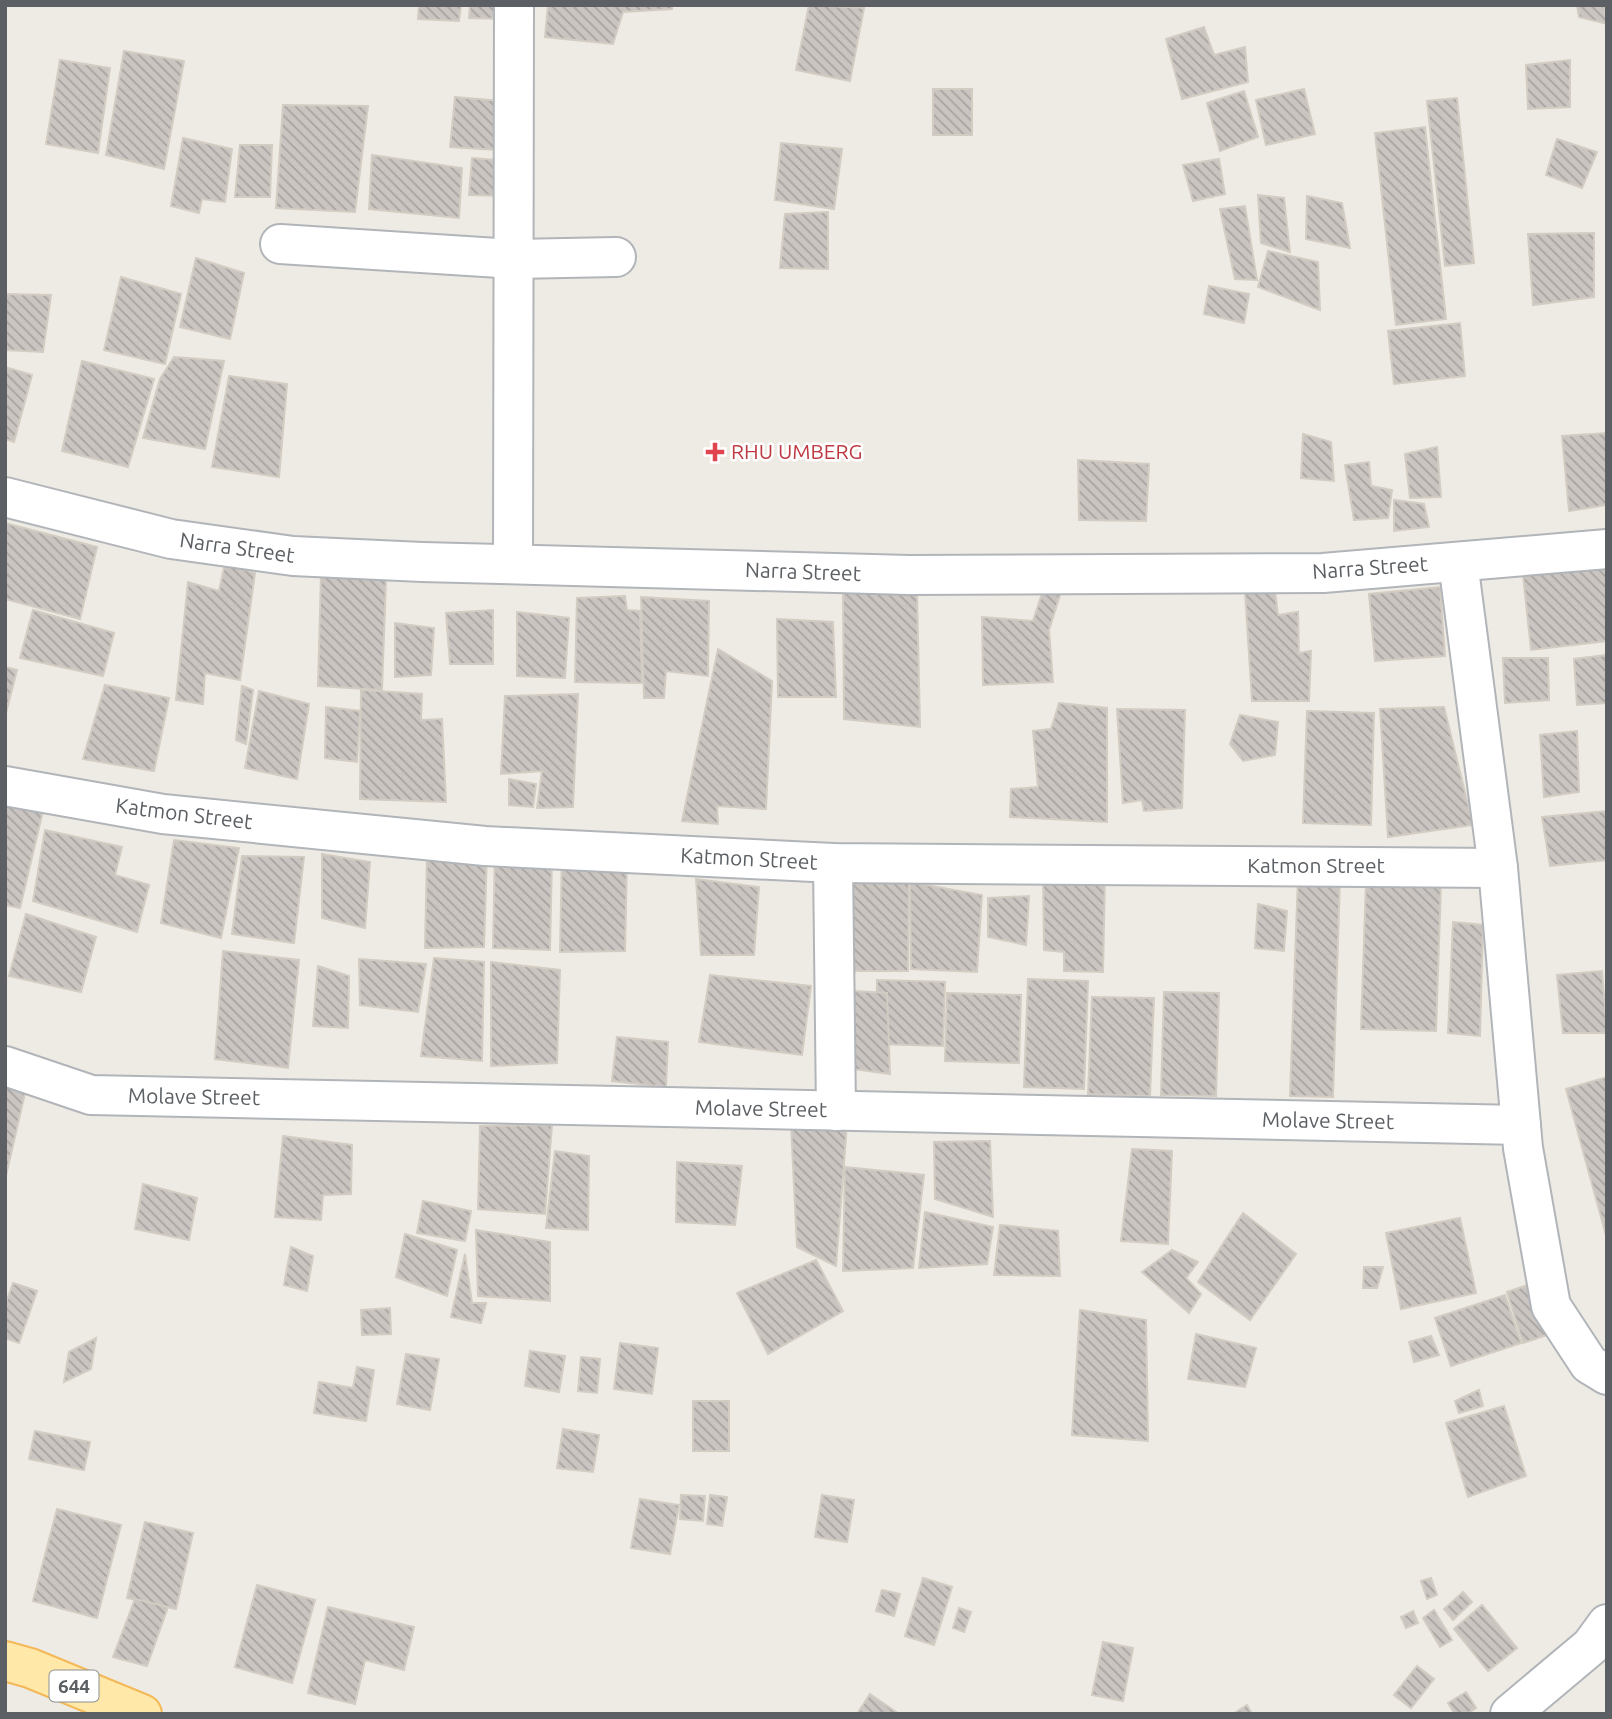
<svg xmlns="http://www.w3.org/2000/svg" width="1612" height="1719" viewBox="0 0 1612 1719" font-family="Ubuntu,sans-serif">
  <style>
    .building { fill: url(#building-back-hatch); stroke: #d3ccc2; stroke-width: 2 }
    .lines { fill: none; stroke-linecap: round; stroke-linejoin: round }
    .minor-casing { stroke: #b1b5b9; stroke-width: 42 }
    .major-casing { stroke: #f3b858; stroke-width: 42 }
    .minor { stroke: #fff; stroke-width: 38 }
    .major { stroke: #ffe8a8; stroke-width: 38 }
    .health-dot { fill: #e0444e; stroke: #fff; stroke-width: 2.5 }
    .labels { text-anchor: middle; stroke-width: 5; stroke-linejoin: round; paint-order: stroke }
    .shield { fill: #fff; stroke: #8d9092; stroke-width: 2 }
    .shield-label { font-size: 19px; font-weight: bold; fill: #5c6064 }
    .health-label { font-size: 21px; fill: #be3a42; stroke: #fff; text-anchor: start }
    .street-label { font-size: 21px; fill: #5c6064; stroke: #fff }
  </style>
  <defs>
    <pattern id="building-back-hatch" width="6" height="6" patternUnits="userSpaceOnUse" patternTransform="scale(1.75)"><rect width="6" height="6" fill="#cac5c1"/><path d="M-1 5l2 2M0 0l6 6M5-1l2 2" fill="none" stroke="#a7a3a0"/></pattern>
  </defs>
  <rect width="100%" height="100%" fill="#eeebe4"/>
  <g class="building">
    <path d="M419,5h42l-2,16 -41,-2z"/>
    <path d="M470,5h34v14l-35,-1z"/>
    <path d="M548,5h124v4l-49,3 -10,32 -68,-7z"/>
    <path d="M809,5l55,3 -14,73 -54,-11z"/>
    <path d="M1577,5h27l3,19 -28,-7z"/>
    <path d="M1204,27l10,28 31,-8 3,35 -66,17 -16,-60z"/>
    <path d="M124,51l60,10 -20,108 -58,-14z"/>
    <path d="M60,60l50,8 -12,85 -52,-9z"/>
    <path d="M1570,60v47l-42,2 -2,-44z"/>
    <rect x="933" y="89" width="39" height="46"/>
    <path d="M1304,89l11,45 -49,11 -10,-45z"/>
    <path d="M1244,91l14,46 -38,14 -13,-48z"/>
    <path d="M455,97l46,4 -4,49 -47,-3z"/>
    <path d="M1457,98l17,165 -29,3 -18,-165z"/>
    <path d="M283,105l85,1 -13,106 -79,-4z"/>
    <path d="M1425,127l21,192 -50,6 -21,-192z"/>
    <path d="M183,138l49,11 -7,53 -23,-3 -3,14 -28,-7z"/>
    <path d="M1557,139l40,13 -15,36 -36,-13z"/>
    <path d="M781,143l61,6 -8,60 -59,-9z"/>
    <path d="M240,145h32l-2,52h-35z"/>
    <path d="M372,155l90,13 -3,50 -90,-9z"/>
    <path d="M472,158l35,3v35l-38,-1z"/>
    <path d="M1219,159l6,35 -32,7 -10,-36z"/>
    <path d="M1258,195l26,3 6,54 -29,-9z"/>
    <path d="M1307,196l35,7 8,45 -44,-9z"/>
    <path d="M1245,206l12,74 -22,-1 -15,-70z"/>
    <path d="M828,212v57l-48,-1 5,-54z"/>
    <path d="M1594,233v64l-61,8 -5,-71z"/>
    <path d="M1268,251l50,11 2,48 -62,-23z"/>
    <path d="M196,258l48,15 -14,66 -50,-12z"/>
    <path d="M121,277l60,17 -16,70 -61,-14z"/>
    <path d="M1209,286l40,8 -5,29 -40,-9z"/>
    <path d="M5,294l46,1 -8,57 -38,-2z"/>
    <path d="M1460,323l5,53 -71,8 -6,-53z"/>
    <path d="M174,357l50,4 -19,88 -62,-11 17,-59z"/>
    <path d="M82,361l72,18 -26,88 -66,-16z"/>
    <path d="M5,367l27,8 -18,67 -9,-3z"/>
    <path d="M229,376l58,8 -8,93 -67,-10z"/>
    <path d="M1607,433v72l-38,6 -7,-75z"/>
    <path d="M1303,434l28,8 3,39 -33,-3z"/>
    <path d="M1437,447l4,50 -31,1 -5,-44z"/>
    <path d="M1078,460l71,4 -3,57 -67,-1z"/>
    <path d="M1369,462l2,24 21,4 -4,28 -34,2 -9,-55z"/>
    <path d="M1394,500l30,4 5,23 -35,4z"/>
    <path d="M5,523l92,24 -17,72 -75,-20z"/>
    <path d="M225,563l30,10 -15,107 -35,-7 -2,31 -27,-4 12,-118 31,9z"/>
    <path d="M1607,566v75l-76,9 -8,-75z"/>
    <path d="M321,574l65,6 -4,110 -64,-4z"/>
    <path d="M1440,587l5,69 -70,5 -6,-67z"/>
    <path d="M843,590l74,3 3,134 -76,-8z"/>
    <path d="M1043,590l18,2 -12,38 4,52 -70,3 -1,-68 51,4z"/>
    <path d="M1275,590l3,25 20,-3 1,41 12,-2 -2,50h-57l-7,-109z"/>
    <path d="M625,596l2,14 13,1 2,72 -67,-1 2,-84z"/>
    <path d="M641,597l68,4 -1,75 -42,-5 -2,27h-20z"/>
    <path d="M33,610l81,23 -11,43 -83,-18z"/>
    <path d="M493,610v54h-43l-4,-51z"/>
    <path d="M517,612l52,6 -4,60 -48,-2z"/>
    <path d="M777,619l56,3 3,75h-58z"/>
    <path d="M395,623l39,5 -3,47 -36,2z"/>
    <path d="M718,649l54,32 -6,128 -49,-3 1,18 -36,-3z"/>
    <path d="M1607,655v48l-30,2 -3,-46z"/>
    <path d="M1503,658h45l1,42 -44,3z"/>
    <path d="M5,667l12,3 -12,47z"/>
    <path d="M105,685l64,13 -15,73 -71,-12z"/>
    <path d="M242,686l11,4 -7,54 -10,-4z"/>
    <path d="M361,690l61,4 -1,26 21,-1 4,83 -86,-3z"/>
    <path d="M259,691l50,13 -12,75 -52,-11z"/>
    <path d="M578,694l-5,113 -36,1 5,-37 -41,3 4,-78z"/>
    <path d="M1059,703l48,5v114l-97,-5 1,-28 27,-2 -5,-56 18,-2z"/>
    <path d="M326,707l34,4 -3,51 -32,-4z"/>
    <path d="M1444,707l29,118 -85,12 -8,-128z"/>
    <path d="M1117,709l68,1 -3,98 -38,3 -2,-11 -19,3z"/>
    <path d="M1307,711l67,2 -3,112 -68,-2z"/>
    <path d="M1240,715l38,7 -3,33 -32,6 -13,-17z"/>
    <path d="M1577,731l2,61 -35,5 -4,-62z"/>
    <path d="M509,779l27,5 -3,23 -24,-2z"/>
    <path d="M5,802l38,9 -23,97 -15,-3z"/>
    <path d="M1607,811v49l-57,6 -8,-49z"/>
    <path d="M45,830l77,17 -7,28 34,10 -12,47 -104,-31z"/>
    <path d="M174,840l65,8 -18,90 -60,-15z"/>
    <path d="M495,848l57,11 -2,91 -57,-2z"/>
    <path d="M487,852l-3,95 -59,1 2,-92z"/>
    <path d="M322,854l48,8 -5,66 -43,-10z"/>
    <path d="M562,855l65,5 -2,91 -65,1z"/>
    <path d="M242,856l62,1 -10,86 -62,-9z"/>
    <path d="M1043,870l62,6 -2,96 -39,-1v-19l-20,-2z"/>
    <path d="M846,872h63l-1,99h-63z"/>
    <path d="M1298,876l42,2 -7,219 -43,-1z"/>
    <path d="M696,879l63,8 -5,68h-53z"/>
    <path d="M910,882l72,13 -5,77 -66,-3z"/>
    <path d="M1366,882l75,2 -5,147 -75,-2z"/>
    <path d="M1029,896l-3,49 -38,-8v-39z"/>
    <path d="M1258,904l29,7 -3,40 -29,-3z"/>
    <path d="M26,914l70,23 -15,55 -72,-16z"/>
    <path d="M1453,922l30,3 -3,111 -32,-3z"/>
    <path d="M223,951l76,9 -11,108 -73,-9z"/>
    <path d="M434,958l50,4 -2,99 -61,-5z"/>
    <path d="M359,959l67,5 -8,48 -58,-7z"/>
    <path d="M491,962l69,8 -3,93 -66,3z"/>
    <path d="M318,966l31,10 -1,52 -35,-2z"/>
    <path d="M1602,971l5,62h-44l-6,-58z"/>
    <path d="M710,975l101,11 -9,69 -103,-13z"/>
    <path d="M1028,979l60,2 -4,108 -60,-2z"/>
    <path d="M877,980l68,2 -2,64 -67,-2z"/>
    <path d="M854,991l33,2 3,81 -37,-5z"/>
    <path d="M1164,992l55,1 -3,103 -55,-1z"/>
    <path d="M947,993l74,2 -2,68 -74,-2z"/>
    <path d="M1092,997l62,1 -4,98 -62,-2z"/>
    <path d="M617,1037l51,5 -2,45 -54,-6z"/>
    <path d="M1607,1077v162l-41,-150z"/>
    <path d="M5,1083l21,6 -21,91z"/>
    <path d="M847,1124l-11,142 -39,-19 -6,-122z"/>
    <path d="M552,1125l-7,89 -67,-5 2,-83z"/>
    <path d="M283,1136l69,9 -1,49 -28,1 -2,25 -46,-3z"/>
    <path d="M990,1141l3,76 -58,-18 -1,-57z"/>
    <path d="M1132,1149l40,2 -4,93 -47,-3z"/>
    <path d="M555,1151l34,5 -1,74 -42,-2z"/>
    <path d="M677,1162l65,4 -7,59 -59,-3z"/>
    <path d="M845,1167l79,8 -11,93 -70,3z"/>
    <path d="M143,1184l54,14 -8,42 -54,-11z"/>
    <path d="M423,1201l48,10 -6,30 -48,-8z"/>
    <path d="M925,1212l68,15 -6,37 -68,4z"/>
    <path d="M1243,1213l53,41 -46,66 -52,-38z"/>
    <path d="M1460,1218l16,75 -75,16 -15,-76z"/>
    <path d="M1000,1225l58,6 2,45 -66,-1z"/>
    <path d="M476,1230l74,12v59l-72,-5z"/>
    <path d="M405,1234l52,16 -10,46 -51,-19z"/>
    <path d="M291,1247l22,9 -6,35 -23,-6z"/>
    <path d="M1172,1250l26,12 -12,16 15,16 -12,19 -47,-41z"/>
    <path d="M465,1254l7,49h14l-5,20 -30,-6z"/>
    <path d="M816,1260l27,51 -75,43 -31,-61z"/>
    <path d="M1364,1267h19l-6,21h-14z"/>
    <path d="M1537,1282l16,51 -30,10 -16,-51z"/>
    <path d="M13,1283l24,8 -18,52 -14,-5v-32z"/>
    <path d="M1505,1295l16,48 -70,23 -16,-48z"/>
    <path d="M390,1308l1,26 -29,1 -1,-25z"/>
    <path d="M1080,1310l66,10 2,121 -76,-6z"/>
    <path d="M1196,1334l60,14 -11,39 -57,-8z"/>
    <path d="M1431,1336l8,19 -25,7 -5,-20z"/>
    <path d="M96,1338l-5,31 -27,13 5,-30z"/>
    <path d="M620,1343l38,5 -6,46 -38,-5z"/>
    <path d="M530,1351l35,5 -6,36 -34,-6z"/>
    <path d="M406,1354l33,5 -9,51 -33,-6z"/>
    <path d="M581,1357l19,2 -3,34 -19,-2z"/>
    <path d="M357,1367l17,3 -8,51 -52,-8 5,-31 34,6z"/>
    <path d="M1479,1390l4,16 -24,7 -4,-12z"/>
    <rect x="693" y="1401" width="36" height="50"/>
    <path d="M1504,1406l22,70 -58,21 -22,-74z"/>
    <path d="M563,1429l36,6 -6,37 -36,-4z"/>
    <path d="M35,1431l55,11 -6,28 -55,-11z"/>
    <path d="M681,1495l24,1 -2,25 -23,-2z"/>
    <path d="M710,1495l17,2 -5,29 -15,-2z"/>
    <path d="M822,1495l32,5 -7,42 -32,-5z"/>
    <path d="M640,1499l39,6 -9,49 -39,-6z"/>
    <path d="M57,1509l64,16 -24,93 -64,-17z"/>
    <path d="M145,1522l48,11 -17,76 -49,-11z"/>
    <path d="M923,1578l29,9 -18,58 -29,-9z"/>
    <path d="M1431,1578l6,17 -10,4 -6,-18z"/>
    <path d="M257,1585l58,15 -23,83 -57,-16z"/>
    <path d="M882,1590l18,4 -6,22 -18,-5z"/>
    <path d="M1463,1592l9,10 -19,18 -9,-11z"/>
    <path d="M135,1599l33,8 -21,59 -34,-9z"/>
    <path d="M1482,1605l35,43 -29,23 -34,-42z"/>
    <path d="M328,1607l86,20 -10,43 -39,-10 -10,44 -47,-11z"/>
    <path d="M959,1608l12,4 -7,20 -11,-4z"/>
    <path d="M1434,1610l18,30 -12,7 -17,-29z"/>
    <path d="M1413,1611l5,12 -12,5 -5,-11z"/>
    <path d="M1103,1642l30,6 -10,53 -31,-6z"/>
    <path d="M1417,1666l17,13 -23,29 -17,-13z"/>
    <path d="M1466,1692l10,16 -9,6h-12l-7,-11z"/>
    <path d="M870,1694l29,20h-42z"/>
    <path d="M1247,1705l5,9h-19z"/>
  </g>
  <g class="lines">
    <g class="minor-casing">
      <g id="minor">
        <path d="M280,244l234,15 102,-2"/>
        <path d="M5,497l166,42 122,17 129,6 487,13 414,-2 284,-24"/>
        <path d="M1458,562l40,306 25,280 28,158 38,58 18,11"/>
        <path d="M513,564l1,-559"/>
        <path d="M5,786l158,28 322,32 348,17 665,5"/>
        <path d="M833,863l3,248"/>
        <path d="M5,1066l86,29 1430,30"/>
        <path d="M1510,1714l81,-68 16,-22"/>
      </g>
    </g>
    <g class="major-casing">
      <path id="major" d="M5,1661l25,7 112,46"/>
    </g>
    <use href="#minor" class="minor"/>
    <use href="#major" class="major"/>
  </g>
  <path class="health-dot" d="M711.5 441.5h7v7h7v7h-7v7h-7v-7h-7v-7h7z"/>
  <g class="labels">
    <rect class="shield" x="49.5" y="1670.5" width="49" height="31" rx="5"/>
    <g class="shield-label">
      <text x="74" y="1693">644</text>
    </g>
    <g class="health-label">
      <text x="731" y="459">RHU UMBERG</text>
    </g>
    <g class="street-label">
      <text transform="translate(237 548) rotate(8)" y="7">Narra Street</text>
      <text transform="translate(1370 568) rotate(-4)" y="7">Narra Street</text>
      <text transform="translate(803 572) rotate(2)" y="7">Narra Street</text>
      <text transform="translate(184 814) rotate(7)" y="7">Katmon Street</text>
      <text transform="translate(749 859) rotate(3)" y="7">Katmon Street</text>
      <text x="1316" y="873">Katmon Street</text>
      <text transform="translate(194 1097) rotate(1)" y="7">Molave Street</text>
      <text transform="translate(761 1109) rotate(1)" y="7">Molave Street</text>
      <text transform="translate(1328 1121) rotate(1)" y="7">Molave Street</text>
    </g>
  </g>
  <rect width="1612" height="1719" fill="none" stroke="#5c6064" stroke-width="14"/>
</svg>
